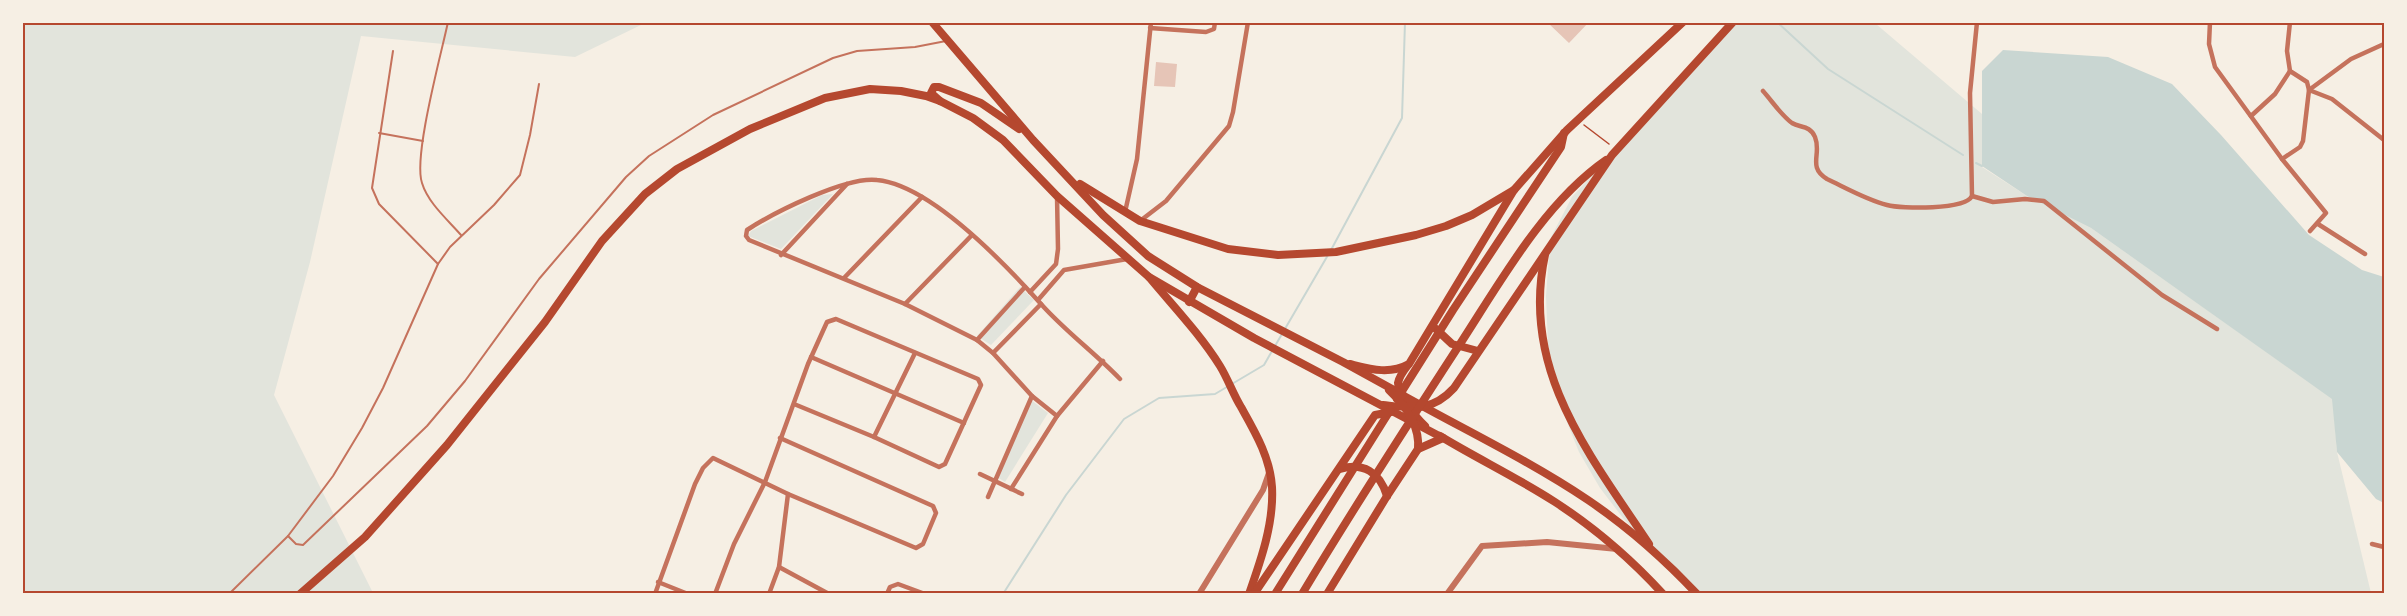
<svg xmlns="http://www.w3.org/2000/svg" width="2407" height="616" viewBox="0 0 2407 616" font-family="Spectral,serif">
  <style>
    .green { fill: #e2e4dc }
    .water { fill: #c9d6d2 }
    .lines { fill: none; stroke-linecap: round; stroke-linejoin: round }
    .stream { stroke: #c9d6d2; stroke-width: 2 }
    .building { fill: #e6c5b7 }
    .path { stroke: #b5482f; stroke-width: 1.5 }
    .service { stroke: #c5725c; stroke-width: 2 }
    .minor { stroke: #c5725c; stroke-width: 4.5 }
    .tertiary { stroke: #c5725c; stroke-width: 6 }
    .primary { stroke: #b5482f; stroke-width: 8 }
    .trunk { stroke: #b5482f; stroke-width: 8 }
    .neatline { fill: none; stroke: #b5482f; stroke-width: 2 }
  </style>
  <rect width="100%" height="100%" fill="#f6efe4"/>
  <g class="green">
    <path d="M22,23h623l-70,34 -214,-21 -51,226 -36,133 99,198h-350z"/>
    <path d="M1732,23h144v1l106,90v53l45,29 64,32 242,171 4,53 34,141h-679l-69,-75 -23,-30 -21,-36 -14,-35 -17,-71 -2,-50 3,-41 2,-18 21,-40z"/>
    <path d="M833,194l-52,55 -33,-13 3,-5 71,-36z"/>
    <path d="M1020,287l14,13 -43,45 -14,-9z"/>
    <path d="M1031,400l17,13 -43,69 -8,-5z"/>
  </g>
  <path class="water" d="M2003,50l105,7 64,27 49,51 88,100 53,35 22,7v226l-8,-4 -39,-47 -5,-53 -241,-171 -64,-32 -45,-30v-95z"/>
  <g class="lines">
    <g class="stream">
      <path d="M1777,22l51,47 135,86"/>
      <path d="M1976,163l6,3"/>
      <path d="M1331,250l71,-132 3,-96"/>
      <path d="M1275,346l53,-91"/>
      <path d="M1003,594l63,-99 58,-76 35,-21 56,-4 49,-29 8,-14"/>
    </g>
  </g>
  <g class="building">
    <path d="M1547,22h42l-20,21z"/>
    <path d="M1156,62l21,2 -2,23 -21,-1z"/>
  </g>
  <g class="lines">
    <path class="path" d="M1584,125l25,19"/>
    <g class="service">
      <path d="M448,22c-7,33 -35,135 -26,161 6,20 26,37 39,52"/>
      <path d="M393,51l-21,137 7,16 59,60"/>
      <path d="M379,133l44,8"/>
      <path d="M288,536l8,8 7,1 124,-119 38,-45 74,-102 87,-102 23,-21 64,-41 120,-57 24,-7 58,-4 31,-6"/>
      <path d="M229,594l59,-58 45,-60 29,-48 21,-40 55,-124 12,-17 44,-42 26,-30 10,-40 9,-51"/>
    </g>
    <g class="minor">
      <path d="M2210,22l-1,22 6,23 67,92 44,54 -16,18"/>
      <path d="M2290,22l-3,29 3,20 17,11 2,8 23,9 52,41"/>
      <path d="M1150,28l56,4 8,-3 1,-7"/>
      <path d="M1763,91c9,10 18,24 29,32 8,5 18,2 23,14 7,17 -8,30 12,42 19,9 40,21 60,26 15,4 78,5 85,-9l-2,-103 7,-71"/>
      <path d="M2251,116l24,-22 15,-23"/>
      <path d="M2282,159l18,-12 3,-6 6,-51 42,-31 33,-15"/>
      <path d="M1972,196l21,6 32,-3 19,2 118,94 55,34"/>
      <path d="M1125,212l12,-53 14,-137"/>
      <path d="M1140,221l26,-20 63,-75 4,-14 15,-90"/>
      <path d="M2318,224l47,30"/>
      <path d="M781,255l66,-71"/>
      <path d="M844,278l78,-81"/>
      <path d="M1030,292l26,-28 2,-15 -1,-53"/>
      <path d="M1038,300l26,-30 63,-11"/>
      <path d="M905,304l67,-69"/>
      <path d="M977,340l48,-53"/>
      <path d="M993,353l48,-49"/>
      <path d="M811,357l153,66"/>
      <path d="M1057,416l-25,-20 -39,-43 -16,-13 -72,-36 -156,-64 -3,-4 1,-6c26,-17 99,-54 130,-50 54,5 129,85 164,124 24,27 54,49 79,75"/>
      <path d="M874,437l41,-84"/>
      <path d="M980,474l42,20"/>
      <path d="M1011,489l46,-73 46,-55"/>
      <path d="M988,497l44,-101"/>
      <path d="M2372,544l12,3"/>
      <path d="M779,567l50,27"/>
      <path d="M658,582l30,12"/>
      <path d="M655,594l40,-110 8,-16 10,-10 75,36 128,54 7,-4 13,-31 -3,-7 -153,-68"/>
      <path d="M715,594l19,-50 31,-62 43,-118 19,-42 9,-3 142,60 3,6 -36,79 -6,3 -65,-30 -80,-33"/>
      <path d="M769,594l10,-27 9,-73"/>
      <path d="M887,594l3,-7 8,-3 27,10"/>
    </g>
    <g class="tertiary">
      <path d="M1199,594l64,-104 6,-17"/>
      <path d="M1447,594l35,-48 65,-4 70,7"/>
    </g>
    <g class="primary">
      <path d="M1545,255c-25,115 45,200 104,289"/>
      <path d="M1436,329l16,15 26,7"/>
      <path d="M1350,364c20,5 39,11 59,0l105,-174 53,-60 116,-108"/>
      <path d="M1408,365c-4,5 -9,12 -10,18 0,12 19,36 27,43"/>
      <path d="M1404,396c61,34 126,65 184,104 40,27 76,59 109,94"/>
      <path d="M1397,399l56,-89 108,-163 3,-14"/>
      <path d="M1383,405c30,3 49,7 71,-17l158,-233 121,-133"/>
      <path d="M1440,436c38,23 78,42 115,66 40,26 76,57 108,92"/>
      <path d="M300,594l65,-57 82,-92 98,-123 57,-81 43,-47 32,-25 73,-40 75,-31 45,-9 31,2 25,5 14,5 33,17 30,22 54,56 92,81 105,61 189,100"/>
      <path d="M1275,594l116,-185"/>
      <path d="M1302,594c51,-85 104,-167 158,-250 41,-63 84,-141 146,-184"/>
    </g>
    <g class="trunk">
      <path d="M932,22l101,118 70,75 45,41 49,31 146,75 60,33"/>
      <path d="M940,101l-9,-8 3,-6h5l42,16 38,26"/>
      <path d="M1080,184l60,37 88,28 50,6 58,-3 80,-17 30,-9 26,-11 42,-25"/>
      <path d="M1149,277c24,29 51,57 71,89 8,13 13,28 21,41 14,25 29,50 31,80 2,36 -11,73 -23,107"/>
      <path d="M1189,302l8,-15"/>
      <path d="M1389,390c17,16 31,36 29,59"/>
      <path d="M1340,469c23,-7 40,3 47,27"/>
      <path d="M1254,594l121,-179 16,-3"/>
      <path d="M1327,594l60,-98 31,-47 25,-11"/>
    </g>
  </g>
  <rect width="2407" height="616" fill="none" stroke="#f6efe4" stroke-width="48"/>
  <rect x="24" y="24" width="2359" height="568" class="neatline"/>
</svg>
